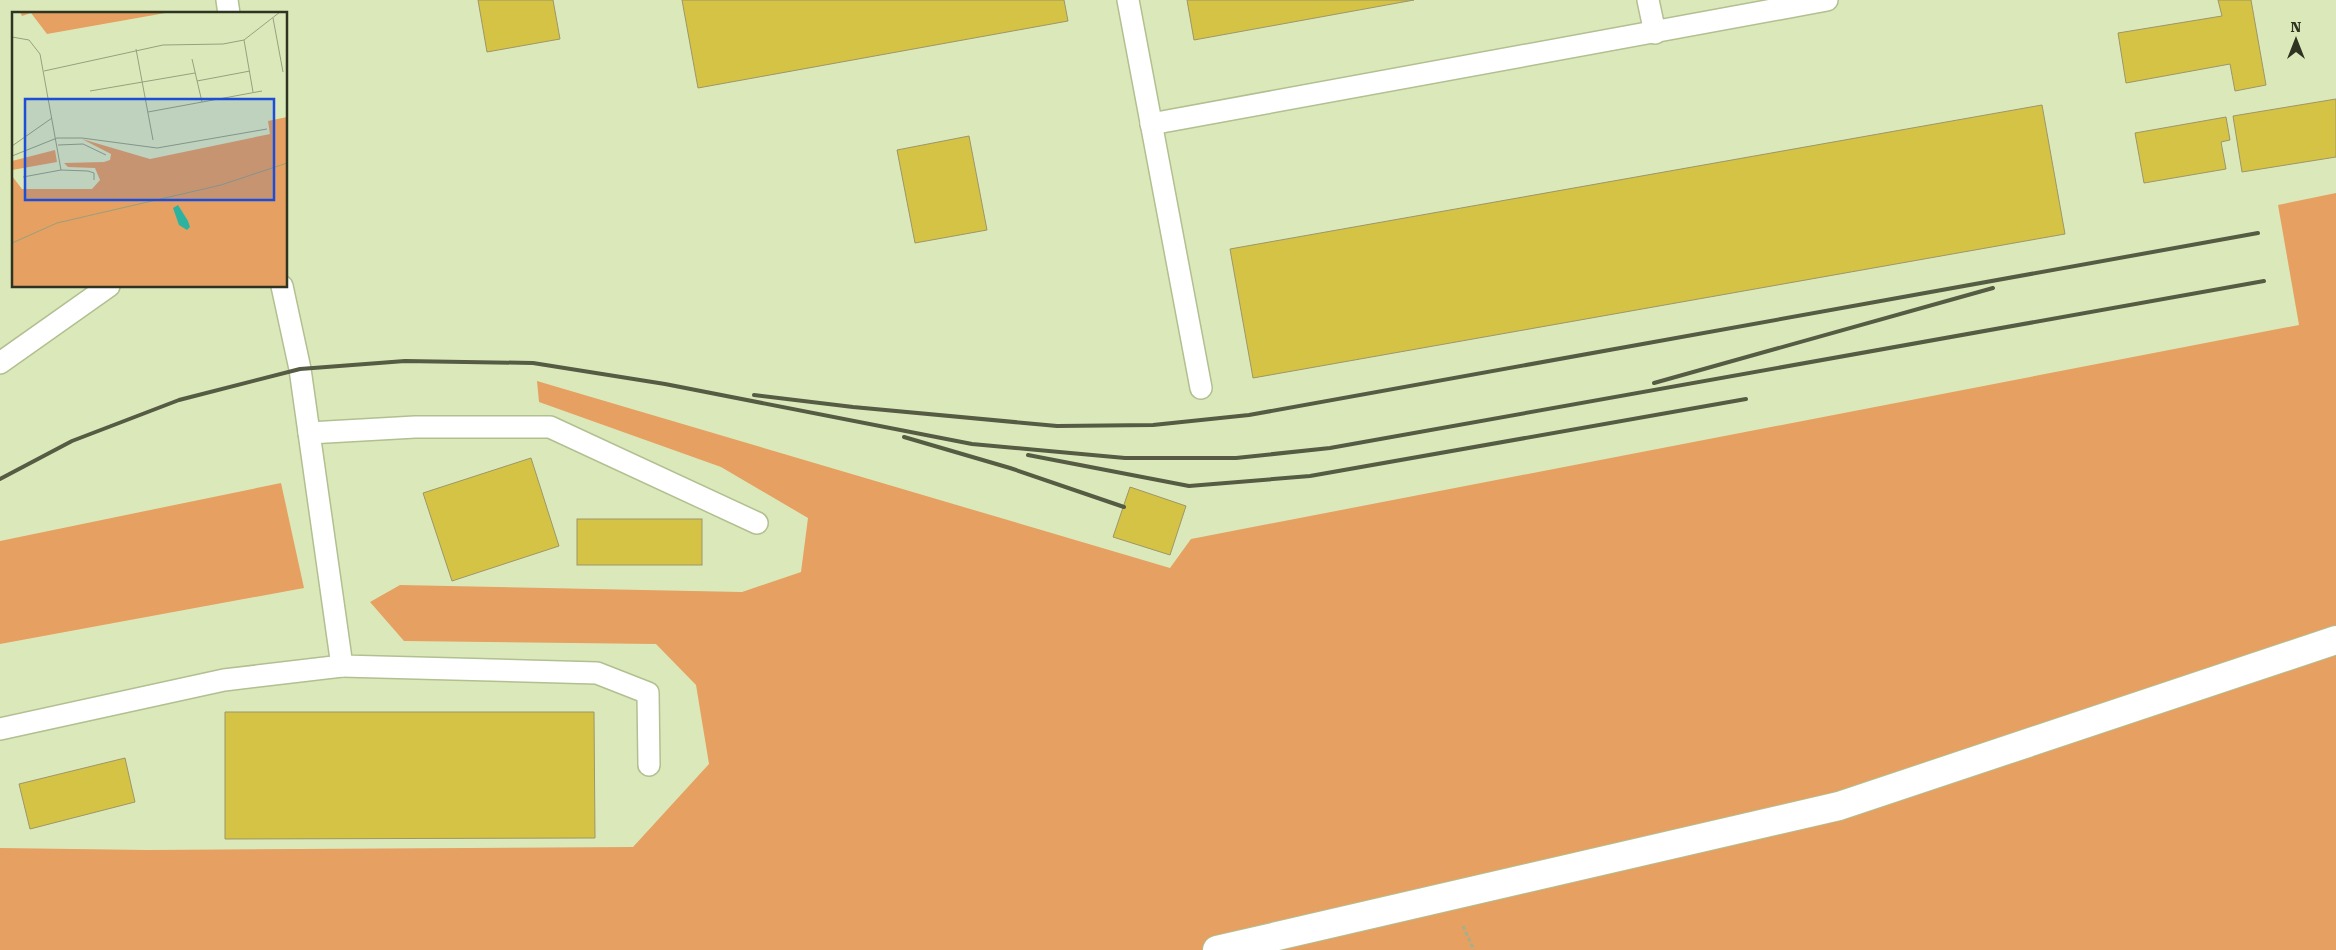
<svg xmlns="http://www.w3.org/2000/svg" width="2336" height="950" viewBox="0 0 2336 950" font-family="'Roboto Serif',serif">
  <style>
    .green { fill: #e6a061 }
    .building { fill: #d5c345; stroke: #9d9668 }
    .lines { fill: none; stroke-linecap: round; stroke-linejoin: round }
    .lane-casing { stroke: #b2bf91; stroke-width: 24 }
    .street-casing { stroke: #b2bf91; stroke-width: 30 }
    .path { stroke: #a5b08a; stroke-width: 3; stroke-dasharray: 4 2.5; stroke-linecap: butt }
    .lane { stroke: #fff; stroke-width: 21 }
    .street { stroke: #fff; stroke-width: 28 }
    .rail { stroke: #555c43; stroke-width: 4 }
    .inset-road { fill: none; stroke: #96a17d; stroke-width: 1 }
    .view { fill: #1d4ed8; fill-opacity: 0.15; stroke: #1d4ed8; stroke-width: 2.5 }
    .inset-edge { fill: none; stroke: #2f3422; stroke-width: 2.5 }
  </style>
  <rect width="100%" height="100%" fill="#dbe9ba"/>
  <g class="green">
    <path d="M2336,193v757h-2336v-102l148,2 485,-3 76,-83 -13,-79 -40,-41 -252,-3 -34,-39 30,-17 342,7 59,-20 7,-54 -87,-51 -182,-65 -2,-21 633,187 21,-29 1108,-214 -21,-120z"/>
    <path d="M281,483l23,105 -304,56v-103z"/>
  </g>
  <g class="building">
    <path d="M478,0h75l7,39 -73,13z"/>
    <path d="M682,0h382l4,21 -370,67z"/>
    <path d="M1187,0h227l-220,40z"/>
    <path d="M2218,0h33l15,85 -31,6 -5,-27 -104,19 -8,-50 104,-17z"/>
    <path d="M2336,99v58l-94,15 -9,-56z"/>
    <path d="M2042,105l23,129 -812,144 -23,-129z"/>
    <path d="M2226,117l4,23 -9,2 5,27 -82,14 -9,-50z"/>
    <path d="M969,136l18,94 -72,13 -18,-93z"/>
    <path d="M531,458l28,88 -107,35 -29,-88z"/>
    <path d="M1130,487l56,19 -16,49 -57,-18z"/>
    <rect x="577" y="519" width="125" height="46"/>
    <path d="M225,712h369l1,126 -370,1z"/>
    <path d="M125,758l10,44 -105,27 -11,-45z"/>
  </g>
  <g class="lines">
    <g class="lane-casing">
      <g id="lane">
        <path d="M227,0l2,14"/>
        <path d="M1128,0l73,388"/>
        <path d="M1648,0l7,33"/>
        <path d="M1151,124l676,-124"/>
        <path d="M282,286l18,83 42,297 255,7 51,20 1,72"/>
        <path d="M0,363l109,-77"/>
        <path d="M309,433l106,-6h135l207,96"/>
        <path d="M0,729l224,-49 118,-14"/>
      </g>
    </g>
    <g class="street-casing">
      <path id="street" d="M1217,950l622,-144 497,-166"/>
    </g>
    <path class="path" d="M1463,926l11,24"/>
    <use href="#lane" class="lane"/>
    <use href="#street" class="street"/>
    <g class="rail">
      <path d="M1654,383l339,-95"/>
      <path d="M754,395l99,12 204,19 96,-1 96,-10 1009,-182"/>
      <path d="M904,437l106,31 114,39"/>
      <path d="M1028,455l161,31 121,-10 436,-77"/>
      <path d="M0,479l72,-38 107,-41 121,-31 105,-8 128,2 132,21 307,60 153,14h111l94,-10 934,-167"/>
    </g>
  </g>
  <g transform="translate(12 12)">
    <rect width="275" height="275" fill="#dbe9ba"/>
    <path d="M8,0h151l-124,22 -16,-21 -9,3zM275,105v170h-275v-111l10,13h70l8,-9 -5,-12 -27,-1 -4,-4 40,-1 6,-2 1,-6 -29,-15 68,20 120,-25 -2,-13zM43,138l2,12 -45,8v-9z" fill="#e6a061"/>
    <path d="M166,193l10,16 2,6 -3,3 -8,-5 -6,-17z" fill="#2bb3a0"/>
    <path class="inset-road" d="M261,6l10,54M0,25l17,3 11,14 21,116 27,1 6,2v7M232,28l9,52M124,37l17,91M180,47l10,43M32,59l119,-26 60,-1 21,-4 36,-28M185,69l53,-10M78,79l105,-18M136,100l114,-21M46,133l25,-1 23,11M0,134l40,-28M0,144l45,-18h25l75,10 110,-19M11,165l38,-7M0,231l45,-20 164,-38 66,-22"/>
    <path class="view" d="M13,87h249v101h-249z"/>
    <rect width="275" height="275" class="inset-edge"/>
  </g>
  <g transform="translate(2296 40)" stroke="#dbe9ba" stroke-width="4" paint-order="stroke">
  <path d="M0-4L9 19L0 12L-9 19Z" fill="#2f3422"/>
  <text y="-8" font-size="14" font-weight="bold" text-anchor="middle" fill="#2f3422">N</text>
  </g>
</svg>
